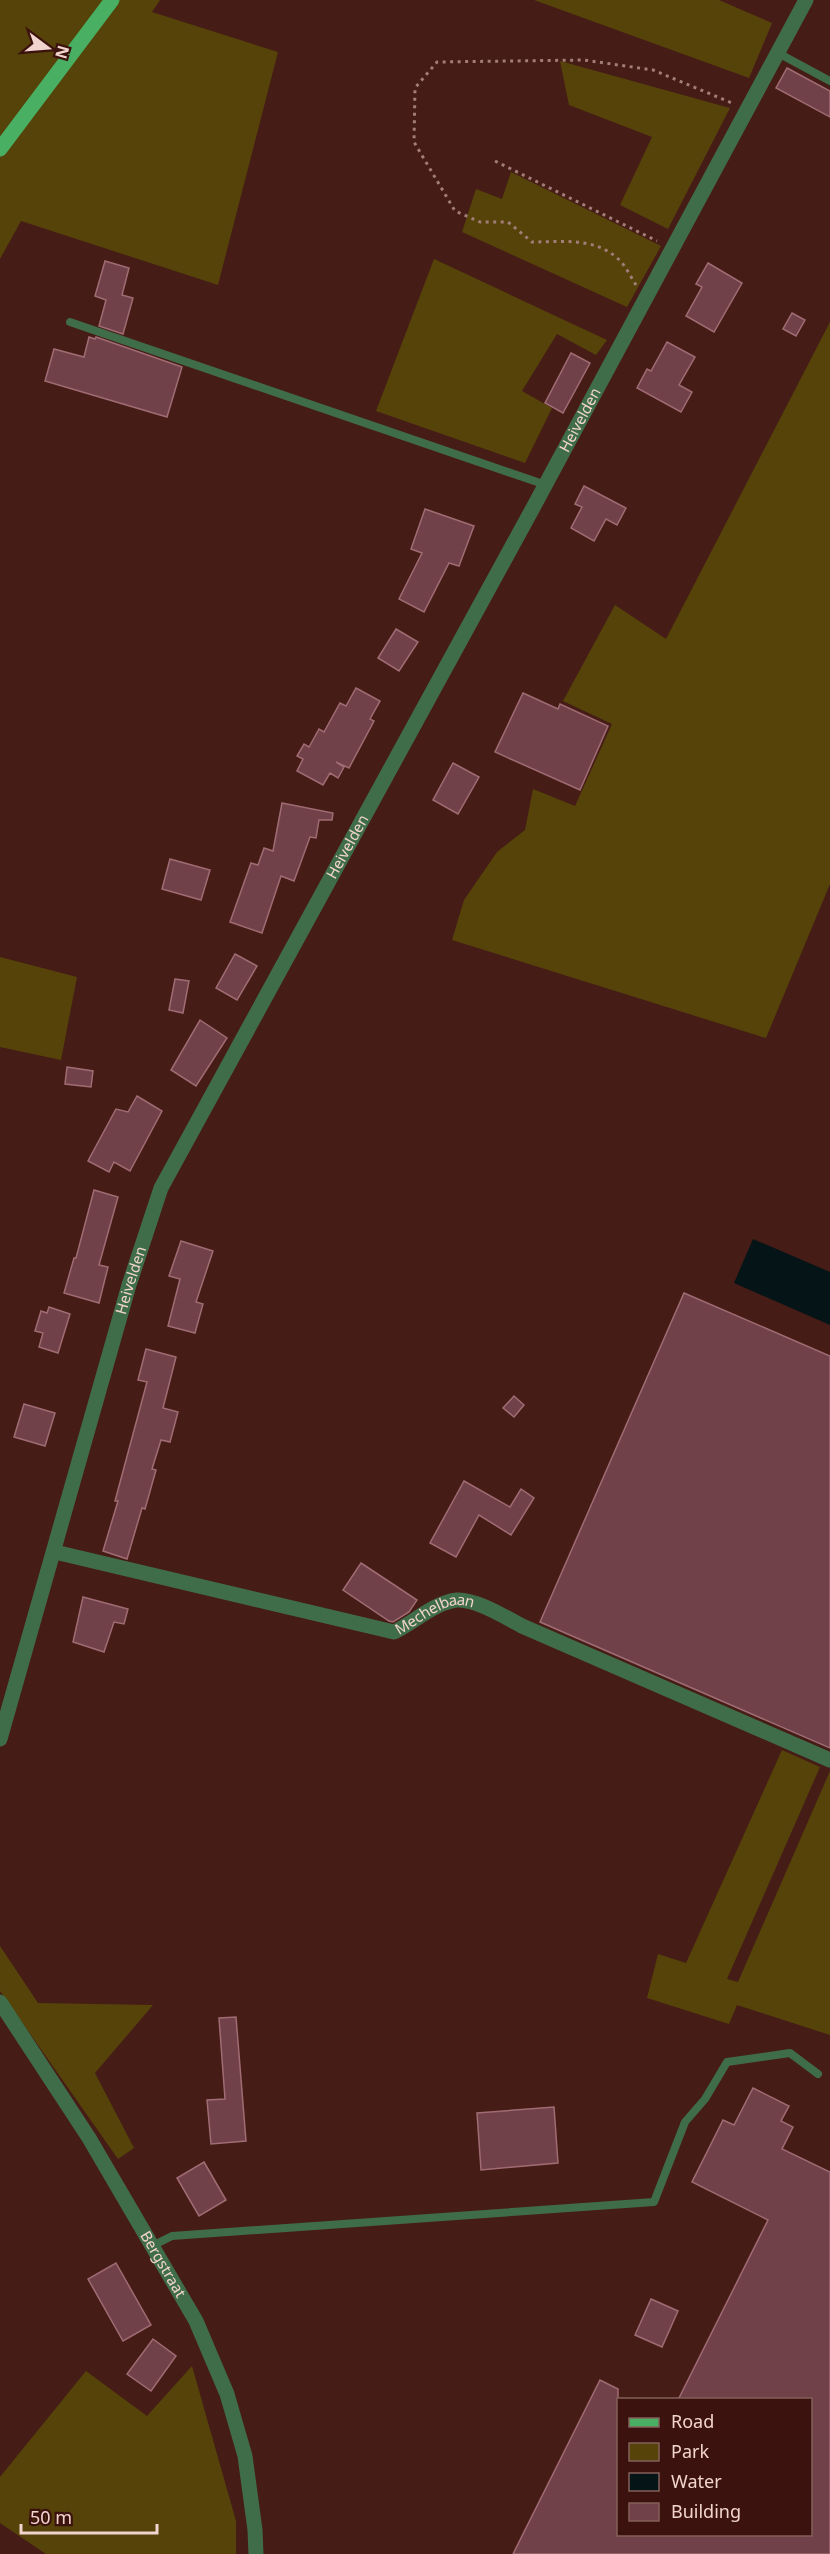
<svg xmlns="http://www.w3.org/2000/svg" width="830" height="2554" viewBox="0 0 830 2554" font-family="'Noto Sans',sans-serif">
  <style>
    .green { fill: #55430a }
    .water { fill: #051417 }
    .building { fill: #714149; stroke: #a06c74; stroke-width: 1.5 }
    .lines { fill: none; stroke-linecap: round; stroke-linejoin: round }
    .path { stroke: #a17e78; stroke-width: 3; stroke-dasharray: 3 4.5; stroke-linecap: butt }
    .service { stroke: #406d49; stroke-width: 8 }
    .minor { stroke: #406d49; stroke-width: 15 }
    .tertiary { stroke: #406d49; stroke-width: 15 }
    .primary { stroke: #49af63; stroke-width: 15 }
    .labels { text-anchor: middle; stroke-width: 4.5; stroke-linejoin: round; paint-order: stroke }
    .street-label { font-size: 15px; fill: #f2d4cf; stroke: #3b120d }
  </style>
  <rect width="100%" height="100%" fill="#461c16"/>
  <g class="green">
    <path d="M0,0h160l-8,12 126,40 -60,233 -197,-64 -21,38z"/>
    <path d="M534,0h185l53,23 -23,55z"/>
    <path d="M560,61l170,47 -62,121 -48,-24 32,-68 -83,-32z"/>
    <path d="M511,172l150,74 -34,61 -165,-75 14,-43 26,10z"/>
    <path d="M434,259l173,81 -11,15 -39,-21 -35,57 30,17 -27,55 -149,-52z"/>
    <path d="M830,322v562l-64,154 -314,-98 12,-40 33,-48 28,-22 8,-41 42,17 37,-82 -49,-23 52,-96 51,34z"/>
    <path d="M0,957l77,20 -16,83 -61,-13z"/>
    <path d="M782,1750l38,17 -93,212 11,3 92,-211v264l-93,-30 -8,19 -82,-26 11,-44 28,9z"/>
    <path d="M0,1946l38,57 115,2 -58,68 39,75 -16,11 -118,-168z"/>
    <path d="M192,2366l44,155v33h-190l-46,-31v-46l86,-106 61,45z"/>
  </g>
  <path class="water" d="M753,1239l77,33v53l-96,-42z"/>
  <g class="building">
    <path d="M787,68l43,23v26l-54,-29z"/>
    <path d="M105,261l24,7 -7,27 11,3 -10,36 -24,-8 7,-26 -11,-4z"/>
    <path d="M708,263l34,20 -28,49 -28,-16 16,-29 -6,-3z"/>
    <path d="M792,313l13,7 -9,16 -13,-7z"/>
    <path d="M89,337l6,2 1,-2 86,30 -15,50 -122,-36 9,-32 30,8z"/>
    <path d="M667,342l28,15 -16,28 13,7 -11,20 -44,-24 10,-19 4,2z"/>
    <path d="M571,353l19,10 -27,50 -18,-10z"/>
    <path d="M584,486l42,22 -9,17 -11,-6 -12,22 -23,-13 11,-21 -7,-3z"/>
    <path d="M425,509l49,17 -15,40 -10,-3 -25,49 -25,-13 23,-46 -11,-4z"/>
    <path d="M396,629l22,13 -19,29 -21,-13z"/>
    <path d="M356,688l24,13 -10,18 4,2 -25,47 -13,-6 8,5 -6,11 -8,-5 -7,12 -26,-14 6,-12 -6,-3 7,-12 5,3 10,-18 5,3 16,-29 6,3z"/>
    <path d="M523,693l35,16 2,-5 48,22 -28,64 -85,-38z"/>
    <path d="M453,763l26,14 -21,37 -25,-14z"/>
    <path d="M282,803l51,10 -1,7h-13l-3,18 -6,-1 -16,44 -13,-5 -19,57 -32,-11 21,-59 7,2 6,-17 9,3z"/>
    <path d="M170,859l40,11 -9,30 -39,-11z"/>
    <path d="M235,954l22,12 -20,34 -21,-12z"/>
    <path d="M175,979l14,2 -6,32 -14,-3z"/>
    <path d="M200,1020l27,18 -31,48 -25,-16z"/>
    <path d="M67,1067l26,4 -2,16 -26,-3z"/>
    <path d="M137,1096l25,15 -32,60 -16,-9 -5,10 -21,-11 28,-52 12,3z"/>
    <path d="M94,1190l24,7 -19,68 9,2 -9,36 -35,-10 10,-35h2z"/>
    <path d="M181,1241l32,10 -17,51 7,2 -8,29 -27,-7 12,-47 -11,-3z"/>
    <path d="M684,1293l146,63v392l-290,-126z"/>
    <path d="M49,1307l21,7 -12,39 -19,-6 4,-14 -8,-2 6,-20 6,2z"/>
    <path d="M146,1349l30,8 -13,51 15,4 -8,30 -9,-2 -9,29 4,1 -11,39 -3,-1 -15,51 -24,-8 15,-50h-3l32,-119 -9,-2z"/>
    <path d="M514,1396l10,9 -10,12 -11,-9z"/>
    <path d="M24,1404l31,9 -10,33 -31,-9z"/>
    <path d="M464,1481l46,26 11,-18 13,9 -23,37 -32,-20 -23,42 -26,-14z"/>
    <path d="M361,1563l56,37 -8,12 -16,10 -4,-1 -46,-31z"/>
    <path d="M83,1597l45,12 -4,15 -10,-2 -10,30 -31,-10z"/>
    <path d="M236,2017l10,124 -35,3 -4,-44 18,-1 -6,-81z"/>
    <path d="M753,2088l36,18 -8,15 12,6 -11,22 48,23v382h-317l87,-174 18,9v146h192v-135h-132l90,-180 -76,-38 31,-62 11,5z"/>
    <path d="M554,2107l4,56 -77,7 -4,-57z"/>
    <path d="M204,2162l22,38 -27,16 -22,-38z"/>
    <path d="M116,2263l35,62 -28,16 -35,-62z"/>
    <path d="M651,2299l27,12 -16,36 -27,-12z"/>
    <path d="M153,2339l23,17 -25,35 -24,-17z"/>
  </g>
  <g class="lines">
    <g class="path">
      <path d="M495,161l162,80"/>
      <path d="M636,285c-6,-9 -11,-21 -19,-27 -23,-21 -56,-16 -85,-16l-24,-20h-28l-25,-11 -41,-69 1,-54 22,-26 147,-2 69,10 79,33"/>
    </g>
    <g class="service">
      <path d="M778,53l52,28"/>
      <path d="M70,322l476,163"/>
      <path d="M152,2246l20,-10 482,-34 31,-80 20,-23 22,-37 63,-9 28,21"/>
    </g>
    <g class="minor">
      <path id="s1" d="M55,1552l339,80c19,-9 41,-30 63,-32 19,-1 48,17 65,26l308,134"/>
      <path id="s2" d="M0,1739l129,-454 32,-97 373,-682 272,-506"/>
    </g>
    <path class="tertiary" id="s3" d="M0,2002l89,136 107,183 31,73 18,62 10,74 1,24"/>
    <path class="primary" d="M0,149l112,-149"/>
  </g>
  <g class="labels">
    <g class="street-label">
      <text dy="5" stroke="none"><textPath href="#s2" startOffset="1449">Heivelden</textPath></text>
      <text dy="5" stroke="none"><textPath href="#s2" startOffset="963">Heivelden</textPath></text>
      <text dy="5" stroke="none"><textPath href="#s2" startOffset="477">Heivelden</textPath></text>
      <text dy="5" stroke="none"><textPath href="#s1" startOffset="394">Mechelbaan</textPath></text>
      <text dy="5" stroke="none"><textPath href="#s3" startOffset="309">Bergstraat</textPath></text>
    </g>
  </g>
  <rect x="617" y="2398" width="195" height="138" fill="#3b120d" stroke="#84605b" stroke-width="1.5"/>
  <rect x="629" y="2418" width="30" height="9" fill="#49af63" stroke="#84605b" stroke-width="1.5"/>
  <text x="671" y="2428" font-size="18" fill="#f2d4cf">Road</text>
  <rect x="629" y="2443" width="30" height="18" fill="#55430a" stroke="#84605b" stroke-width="1.5"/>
  <text x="671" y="2458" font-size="18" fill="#f2d4cf">Park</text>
  <rect x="629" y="2473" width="30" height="18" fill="#051417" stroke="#84605b" stroke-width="1.5"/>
  <text x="671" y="2488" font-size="18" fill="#f2d4cf">Water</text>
  <rect x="629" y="2503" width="30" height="18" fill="#714149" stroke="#84605b" stroke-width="1.5"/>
  <text x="671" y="2518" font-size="18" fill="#f2d4cf">Building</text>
  <g transform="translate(48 48) rotate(106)" stroke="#3b120d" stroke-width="4.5" paint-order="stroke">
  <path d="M0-4.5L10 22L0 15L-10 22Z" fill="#f2d4cf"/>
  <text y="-9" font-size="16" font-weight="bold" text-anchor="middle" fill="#f2d4cf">N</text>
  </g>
  <path d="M21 2524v9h136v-9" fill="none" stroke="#f2d4cf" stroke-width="3"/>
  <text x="30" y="2524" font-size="18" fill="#f2d4cf" stroke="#3b120d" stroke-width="4.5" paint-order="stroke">50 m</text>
</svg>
